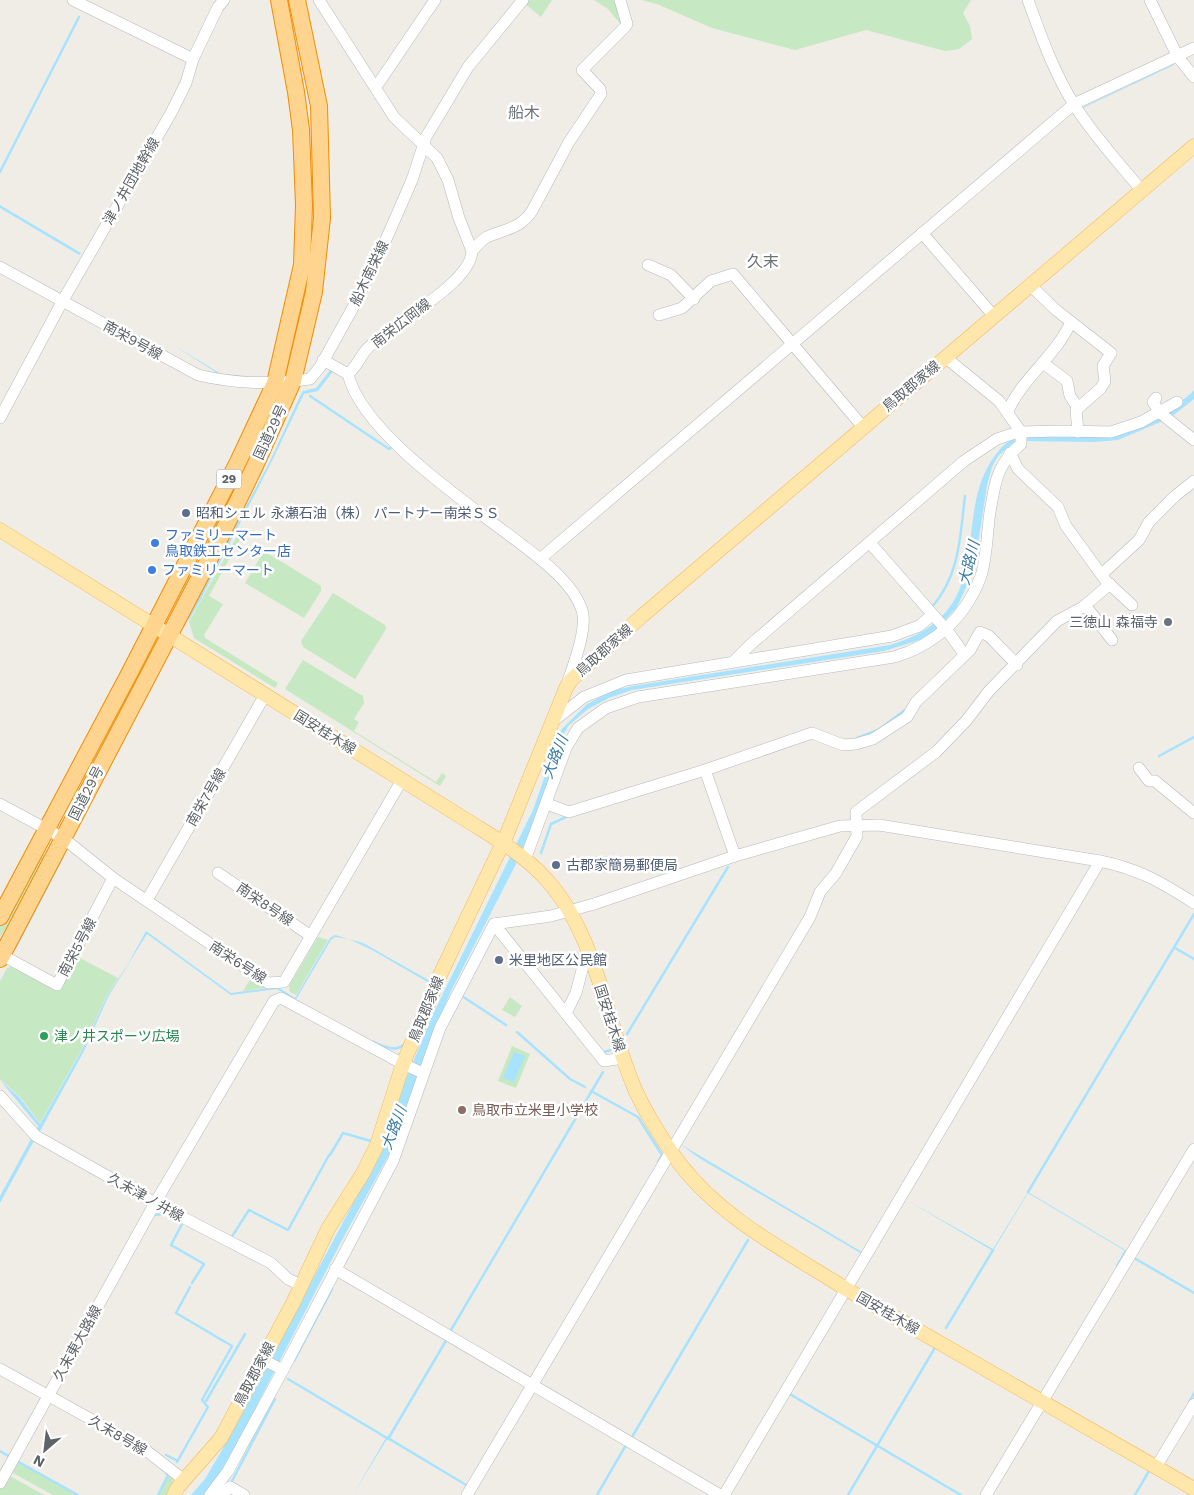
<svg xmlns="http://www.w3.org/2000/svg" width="1194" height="1495" viewBox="0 0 1194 1495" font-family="'Work Sans','Noto Sans JP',sans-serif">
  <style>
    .green { fill: #c6e8c2 }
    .water { fill: #a7e3ff }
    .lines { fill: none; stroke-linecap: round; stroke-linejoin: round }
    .stream { stroke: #a7e3ff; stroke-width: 2.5 }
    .minor-casing { stroke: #b6b9bd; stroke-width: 12 }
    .major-casing { stroke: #f6b759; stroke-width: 15 }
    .highway-casing { stroke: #f68b00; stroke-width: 18 }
    .minor { stroke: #fff; stroke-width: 11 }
    .major { stroke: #ffe7ac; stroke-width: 14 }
    .highway { stroke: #ffd48e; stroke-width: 16 }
    .service-dot { fill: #5c6f8a; stroke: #fff; stroke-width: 2 }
    .shop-dot { fill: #3f7fe0; stroke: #fff; stroke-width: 2 }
    .worship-dot { fill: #6b7280; stroke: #fff; stroke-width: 2 }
    .leisure-dot { fill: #2e9e5b; stroke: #fff; stroke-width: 2 }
    .education-dot { fill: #8d6e63; stroke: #fff; stroke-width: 2 }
    .labels { text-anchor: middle; stroke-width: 5; stroke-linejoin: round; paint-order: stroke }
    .shield { fill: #fff; stroke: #8e9295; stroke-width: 1 }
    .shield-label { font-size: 12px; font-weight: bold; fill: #5d6367 }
    .street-label { font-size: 14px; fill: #5d6367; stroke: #fff }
    .service-label { font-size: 14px; fill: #4e5e75; stroke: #fff; text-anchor: start }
    .shop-label { font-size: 14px; fill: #366cbe; stroke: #fff; text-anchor: start }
    .worship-label { font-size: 14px; fill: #5b616d; stroke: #fff; text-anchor: end }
    .leisure-label { font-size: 14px; fill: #27864d; stroke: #fff; text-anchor: start }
    .education-label { font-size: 14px; fill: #785e54; stroke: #fff; text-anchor: start }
    .water-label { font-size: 15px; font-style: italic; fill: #3a7ba3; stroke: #fff }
    .quarter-label { font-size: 16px; fill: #6e7579; stroke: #fff }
  </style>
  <rect width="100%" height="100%" fill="#f0ede6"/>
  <g class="green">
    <path d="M526,0h26l-11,17 -17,-14z"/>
    <path d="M594,0h24l4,26 -14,-17z"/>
    <path d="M641,0h330l-8,13 7,13 2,13 -13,10 -14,2 -79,-21 -71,20 -83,-22 -55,-24z"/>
    <path d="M270,411l4,1 -60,126 -42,72 -4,-3 85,-157z"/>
    <path d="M242,527l3,3 -36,66 14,8 -19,31 1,3 73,45 -3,5 -81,-50 -5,-16z"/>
    <path d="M264,551l57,35v5l-17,27 -59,-35z"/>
    <path d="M333,593l52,32 1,4 -31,50 -52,-32 -2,-6z"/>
    <path d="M149,650l5,2 -54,105 -17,23 -1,-1z"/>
    <path d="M303,660l60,36 1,7 -10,16 5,3 -5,9 82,51 6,-9 4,3 -6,10 -155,-97z"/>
    <path d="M43,854l4,2 -17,34 -30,47v-11z"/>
    <path d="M318,937l10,3 -32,55 -6,-3 -1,-6z"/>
    <path d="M76,956l42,22 -12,19 -24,52 -42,74 -20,-26 -20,-18v-98l7,-13 8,-2 44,23z"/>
    <path d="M251,978l15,10 -23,3z"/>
    <path d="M510,997l12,9 -7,11 -13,-7z"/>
    <path d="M512,1046l18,8 -14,34 -18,-7z"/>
    <path d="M16,1460l61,35h-24l-40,-22 -1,-4z"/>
    <path d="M8,1475l36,20h-44v-6z"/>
    <path d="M168,1475l5,3 -3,17h-12z"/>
  </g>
  <g class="water">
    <path d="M1174,64v1l-93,44v-1z"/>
    <path d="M0,205l5,3 76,45 -2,2 -79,-47z"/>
    <path d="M172,344l49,30 28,3 -29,-2z"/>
    <path d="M332,368l2,2 -16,21 -14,3 -32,67 -72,140 -11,19 -3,-2 84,-157 30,-65 3,-5 13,-3z"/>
    <path d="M1194,390v9l-24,19 -52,22 -23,2 -78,-1 -5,3 -14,12 -6,11 -5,18 -13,85 -17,37 -20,22 -14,10 -39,12 -252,39 -23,8 -21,11 -20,17 -7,14 -23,72 -23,54 -64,125 -20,47 -39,111 -51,93 -114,221 -23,32h-13l14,-16 17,-29 137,-258 74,-178 100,-204 28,-80 26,-26 25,-13 21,-5 257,-41c118,-35 53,-135 112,-198 21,-22 58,-9 84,-12 11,-1 23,-7 33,-11 18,-6 40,-11 57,-20 7,-3 13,-9 18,-14z"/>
    <path d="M62,856l2,1 -48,92 -3,-1z"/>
    <path d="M146,931l85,62 47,-6 17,11 35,-60 5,-3 28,8 69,39 -1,2 -59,-34 -23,-11 -14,-2 -4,3 -36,61 -18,-12 -46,6 -84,-61 -39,63 -24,54 -45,82 -3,-2 2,-5 -38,-46 19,17 21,27 42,-74 25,-54 21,-32z"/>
    <path d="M514,1052l11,4 -11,26 -11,-4z"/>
    <path d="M32,1137l3,2 -35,64v-7z"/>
    <path d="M1194,1139l-67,113 -99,-59 -35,58 -88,-52 88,50 35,-57 99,59z"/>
    <path d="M680,1144l182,108v2l-163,-96z"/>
    <path d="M387,1436l83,50 -1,2 -82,-49 -34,56z"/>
  </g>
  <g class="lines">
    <g class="stream">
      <path d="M0,172l79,-155"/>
      <path d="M310,396l79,53 3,-3"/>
      <path d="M932,607c28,-32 28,-71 33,-111"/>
      <path d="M857,738l21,-8 27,-20"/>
      <path d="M1159,756l35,-19"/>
      <path d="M541,853l10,-29 15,-7"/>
      <path d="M1175,948l19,11"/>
      <path d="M462,996l44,29"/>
      <path d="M517,1032l53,47 15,8"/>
      <path d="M627,1034l101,-167"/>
      <path d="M373,1042c11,4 22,11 32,2"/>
      <path d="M604,1052l7,-2"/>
      <path d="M591,1091l47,26 24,38 -4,7"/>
      <path d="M330,1155l13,-22 28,8"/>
      <path d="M1028,1192l166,-278"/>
      <path d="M153,1215l12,-1"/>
      <path d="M182,1224l-11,21 33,19 -12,19"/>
      <path d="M231,1238l18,-28 39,20 41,-75"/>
      <path d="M1136,1259l58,34"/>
      <path d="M1117,1266l8,-14"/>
      <path d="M946,1328l47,-78"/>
      <path d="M451,1330l152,-258"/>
      <path d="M294,1361l38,-72"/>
      <path d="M288,1379l99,59"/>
      <path d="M788,1393l173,102"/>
      <path d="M206,1401l39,-67"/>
      <path d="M1189,1403l5,-10"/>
      <path d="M632,1437l116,-197"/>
      <path d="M388,1439l59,-100"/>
      <path d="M0,1451l10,6"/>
      <path d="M166,1455l12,6"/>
      <path d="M17,1461l61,34"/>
      <path d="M177,1462l31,-55 -6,-7 30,-54 -56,-33 14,-26"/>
      <path d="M232,1481l43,-82"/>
      <path d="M158,1495l10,-20 -2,-2"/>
      <path d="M597,1495l29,-50"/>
      <path d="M848,1495l88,-149"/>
      <path d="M1135,1495l14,-24"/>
    </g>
    <g class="minor-casing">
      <g id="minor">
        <path d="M319,0l75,117 43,41 11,22 11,38 13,33c-1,34 -84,74 -106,99 -6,8 -10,17 -18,24 14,60 125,133 173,170 22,17 52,39 61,66 6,18 -9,56 -15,74"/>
        <path d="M1028,0c13,36 26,73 47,106 19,30 44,57 67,85"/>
        <path d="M1150,0l28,57 16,20"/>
        <path d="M193,59l25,-52 6,-7"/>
        <path d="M376,87l59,-87"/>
        <path d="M922,233l71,82"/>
        <path d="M472,251c4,-4 9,-11 15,-14 18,-8 33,-8 45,-26l37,-69 32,-48 -1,-5 -18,-19 43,-43 2,-3 -7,-24"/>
        <path d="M648,265l23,10 23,24"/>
        <path d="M0,267l198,108c38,9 73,10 112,4l10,-12 36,-65 32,-67 24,-55 14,-43 42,-70 55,-67"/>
        <path d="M1030,285l26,25 55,43 -8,13 2,15 -4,7 -25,22 2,22"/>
        <path d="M659,315l23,-7 29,-27 22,-7 130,153"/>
        <path d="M323,360l25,14"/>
        <path d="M1043,363l24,18 3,15 8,12"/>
        <path d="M1156,398l-3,4 6,10 35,28"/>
        <path d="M1008,411c15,-34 47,-54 63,-89"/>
        <path d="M0,418l62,-116 109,-189 15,-30 7,-24 -120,-59"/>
        <path d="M1010,453l8,16 40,38 8,19 40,55 26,24"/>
        <path d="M870,543l79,90 15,21"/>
        <path d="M540,559l534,-455 120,-56"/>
        <path d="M1102,574l37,-34 10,-18 26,-26 19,-15"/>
        <path d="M1085,605l27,35"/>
        <path d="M734,661l16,-16 214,-184 33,-22 15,-5 9,-2 39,-1 51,1 30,-10 36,-20"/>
        <path d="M552,722l32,-25 42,-17 266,-44 27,-10 13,-11"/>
        <path d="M1139,768l10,13h6l39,32"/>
        <path d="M705,770l30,86"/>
        <path d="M0,804l63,34 50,40 155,105 16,-1 118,-202"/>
        <path d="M547,804l22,8 136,-42 107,-37 31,12 13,-1 17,-5 34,-22 9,-15 54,-52 10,-18 9,4 28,29"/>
        <path d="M525,860l41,-112 12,-20 28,-20 32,-11 256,-40c41,-12 72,-40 87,-81 6,-19 6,-44 9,-64 5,-30 7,-48 31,-68v-12l-22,-31 -54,-44"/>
        <path d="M218,873l93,63"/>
        <path d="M147,900l118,-205"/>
        <path d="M494,924l57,-8 43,-12 141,-48 105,-30 39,-1 221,36c39,8 61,21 94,42"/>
        <path d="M494,924l110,137 19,-3"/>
        <path d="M0,954l57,31 56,-107"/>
        <path d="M566,1013l10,-20 11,-42"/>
        <path d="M0,1096l36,40 119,67 116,60 17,16 13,6"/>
        <path d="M335,1269l385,226"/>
        <path d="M262,1359l21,11"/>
        <path d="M0,1369l143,79 41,32"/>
        <path d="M1156,1467l38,-63"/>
        <path d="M0,1483l155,-280 119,-202 7,-3 122,66 20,9"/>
        <path d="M210,1495l18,-24 55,-101 110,-209 47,-133 54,-104"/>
        <path d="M222,1495l8,-8 14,8"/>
        <path d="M467,1495l343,-578 10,-25 16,-19 21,-37 -1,-24 80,-60 30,-31 23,-30 68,-70 26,-14 27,-23"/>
        <path d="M724,1495l376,-634"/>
        <path d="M986,1495l208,-346"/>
      </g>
    </g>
    <g class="major-casing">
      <g id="major">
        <path d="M0,530l476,296c24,15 50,31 69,52 51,55 60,138 87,204 9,24 33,62 48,82 42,55 108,88 166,125l348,200"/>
        <path d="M174,1495l4,-8 43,-49 72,-135 35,-74 35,-56 14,-28 26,-81 38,-91 66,-139 59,-146 5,-8 71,-64 552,-470"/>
      </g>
    </g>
    <g class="highway-casing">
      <g id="highway">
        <path d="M0,917l129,-243 109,-212 37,-79 27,-118 2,-60 -3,-75 -5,-38 -17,-92"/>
        <path d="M0,959l214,-409 40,-82 39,-87 21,-89 8,-74 -3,-112 -22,-106"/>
      </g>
    </g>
    <use href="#minor" class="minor"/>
    <use href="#major" class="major"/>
    <use href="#highway" class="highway"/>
  </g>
  <g class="service-dot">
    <circle cx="186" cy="513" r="5"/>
    <circle cx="556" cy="865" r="5"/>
    <circle cx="499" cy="960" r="5"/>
  </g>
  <g class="shop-dot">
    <circle cx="155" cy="543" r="5"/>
    <circle cx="152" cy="570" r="5"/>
  </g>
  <circle class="worship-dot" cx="1168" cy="622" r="5"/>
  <circle class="leisure-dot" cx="44" cy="1036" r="5"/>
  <circle class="education-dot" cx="462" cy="1110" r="5"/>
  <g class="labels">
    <rect class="shield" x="216.5" y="469.5" width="25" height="19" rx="4"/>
    <g class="shield-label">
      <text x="229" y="483">29</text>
    </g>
    <g class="street-label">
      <text transform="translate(131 181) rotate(-60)" y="5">津ノ井団地幹線</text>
      <text transform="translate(369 273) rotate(-64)" y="5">船木南栄線</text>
      <text transform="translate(401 323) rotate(-38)" y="5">南栄広岡線</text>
      <text transform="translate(133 340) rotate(29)" y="5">南栄9号線</text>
      <text transform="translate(911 386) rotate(-40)" y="5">鳥取郡家線</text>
      <text transform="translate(270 432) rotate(-65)" y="5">国道29号</text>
      <text transform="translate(604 650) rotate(-42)" y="5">鳥取郡家線</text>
      <text transform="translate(325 732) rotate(32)" y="5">国安桂木線</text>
      <text transform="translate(86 793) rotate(-63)" y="5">国道29号</text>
      <text transform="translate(206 797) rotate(-60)" y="5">南栄7号線</text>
      <text transform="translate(265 904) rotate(34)" y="5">南栄8号線</text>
      <text transform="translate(77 947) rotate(-62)" y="5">南栄5号線</text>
      <text transform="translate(238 962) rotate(33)" y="5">南栄6号線</text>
      <text transform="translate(426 1009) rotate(-68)" y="5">鳥取郡家線</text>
      <text transform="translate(610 1018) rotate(72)" y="5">国安桂木線</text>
      <text transform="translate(146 1197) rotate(29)" y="5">久末津ノ井線</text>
      <text transform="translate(888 1313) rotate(30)" y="5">国安桂木線</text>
      <text transform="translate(77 1343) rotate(-61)" y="5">久末東大路線</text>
      <text transform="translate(254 1374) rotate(-62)" y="5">鳥取郡家線</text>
      <text transform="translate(118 1435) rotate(30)" y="5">久末8号線</text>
    </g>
    <g class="service-label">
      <text x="196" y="518">昭和シェル 永瀬石油（株） パートナー南栄ＳＳ</text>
      <text x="566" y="870">古郡家簡易郵便局</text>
      <text x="509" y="965">米里地区公民館</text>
    </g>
    <g class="shop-label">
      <text x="165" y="540">ファミリーマート<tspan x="165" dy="16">鳥取鉄工センター店</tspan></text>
      <text x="162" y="575">ファミリーマート</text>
    </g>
    <g class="worship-label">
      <text x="1158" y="627">三徳山 森福寺</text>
    </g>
    <g class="leisure-label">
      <text x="54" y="1041">津ノ井スポーツ広場</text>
    </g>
    <g class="education-label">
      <text x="472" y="1115">鳥取市立米里小学校</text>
    </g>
    <g class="water-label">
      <text transform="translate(969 563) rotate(-76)" y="5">大路川</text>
      <text transform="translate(555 757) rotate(-68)" y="5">大路川</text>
      <text transform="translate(394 1128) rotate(-69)" y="5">大路川</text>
    </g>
    <g class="quarter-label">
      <text x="524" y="118">船木</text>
      <text x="763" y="267">久末</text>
    </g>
  </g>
  <g transform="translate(45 1450) rotate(208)" stroke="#ffffff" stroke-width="4" paint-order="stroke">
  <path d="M0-4L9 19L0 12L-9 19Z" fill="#5d6367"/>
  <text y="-8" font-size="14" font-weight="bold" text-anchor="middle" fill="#5d6367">N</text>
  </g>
</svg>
